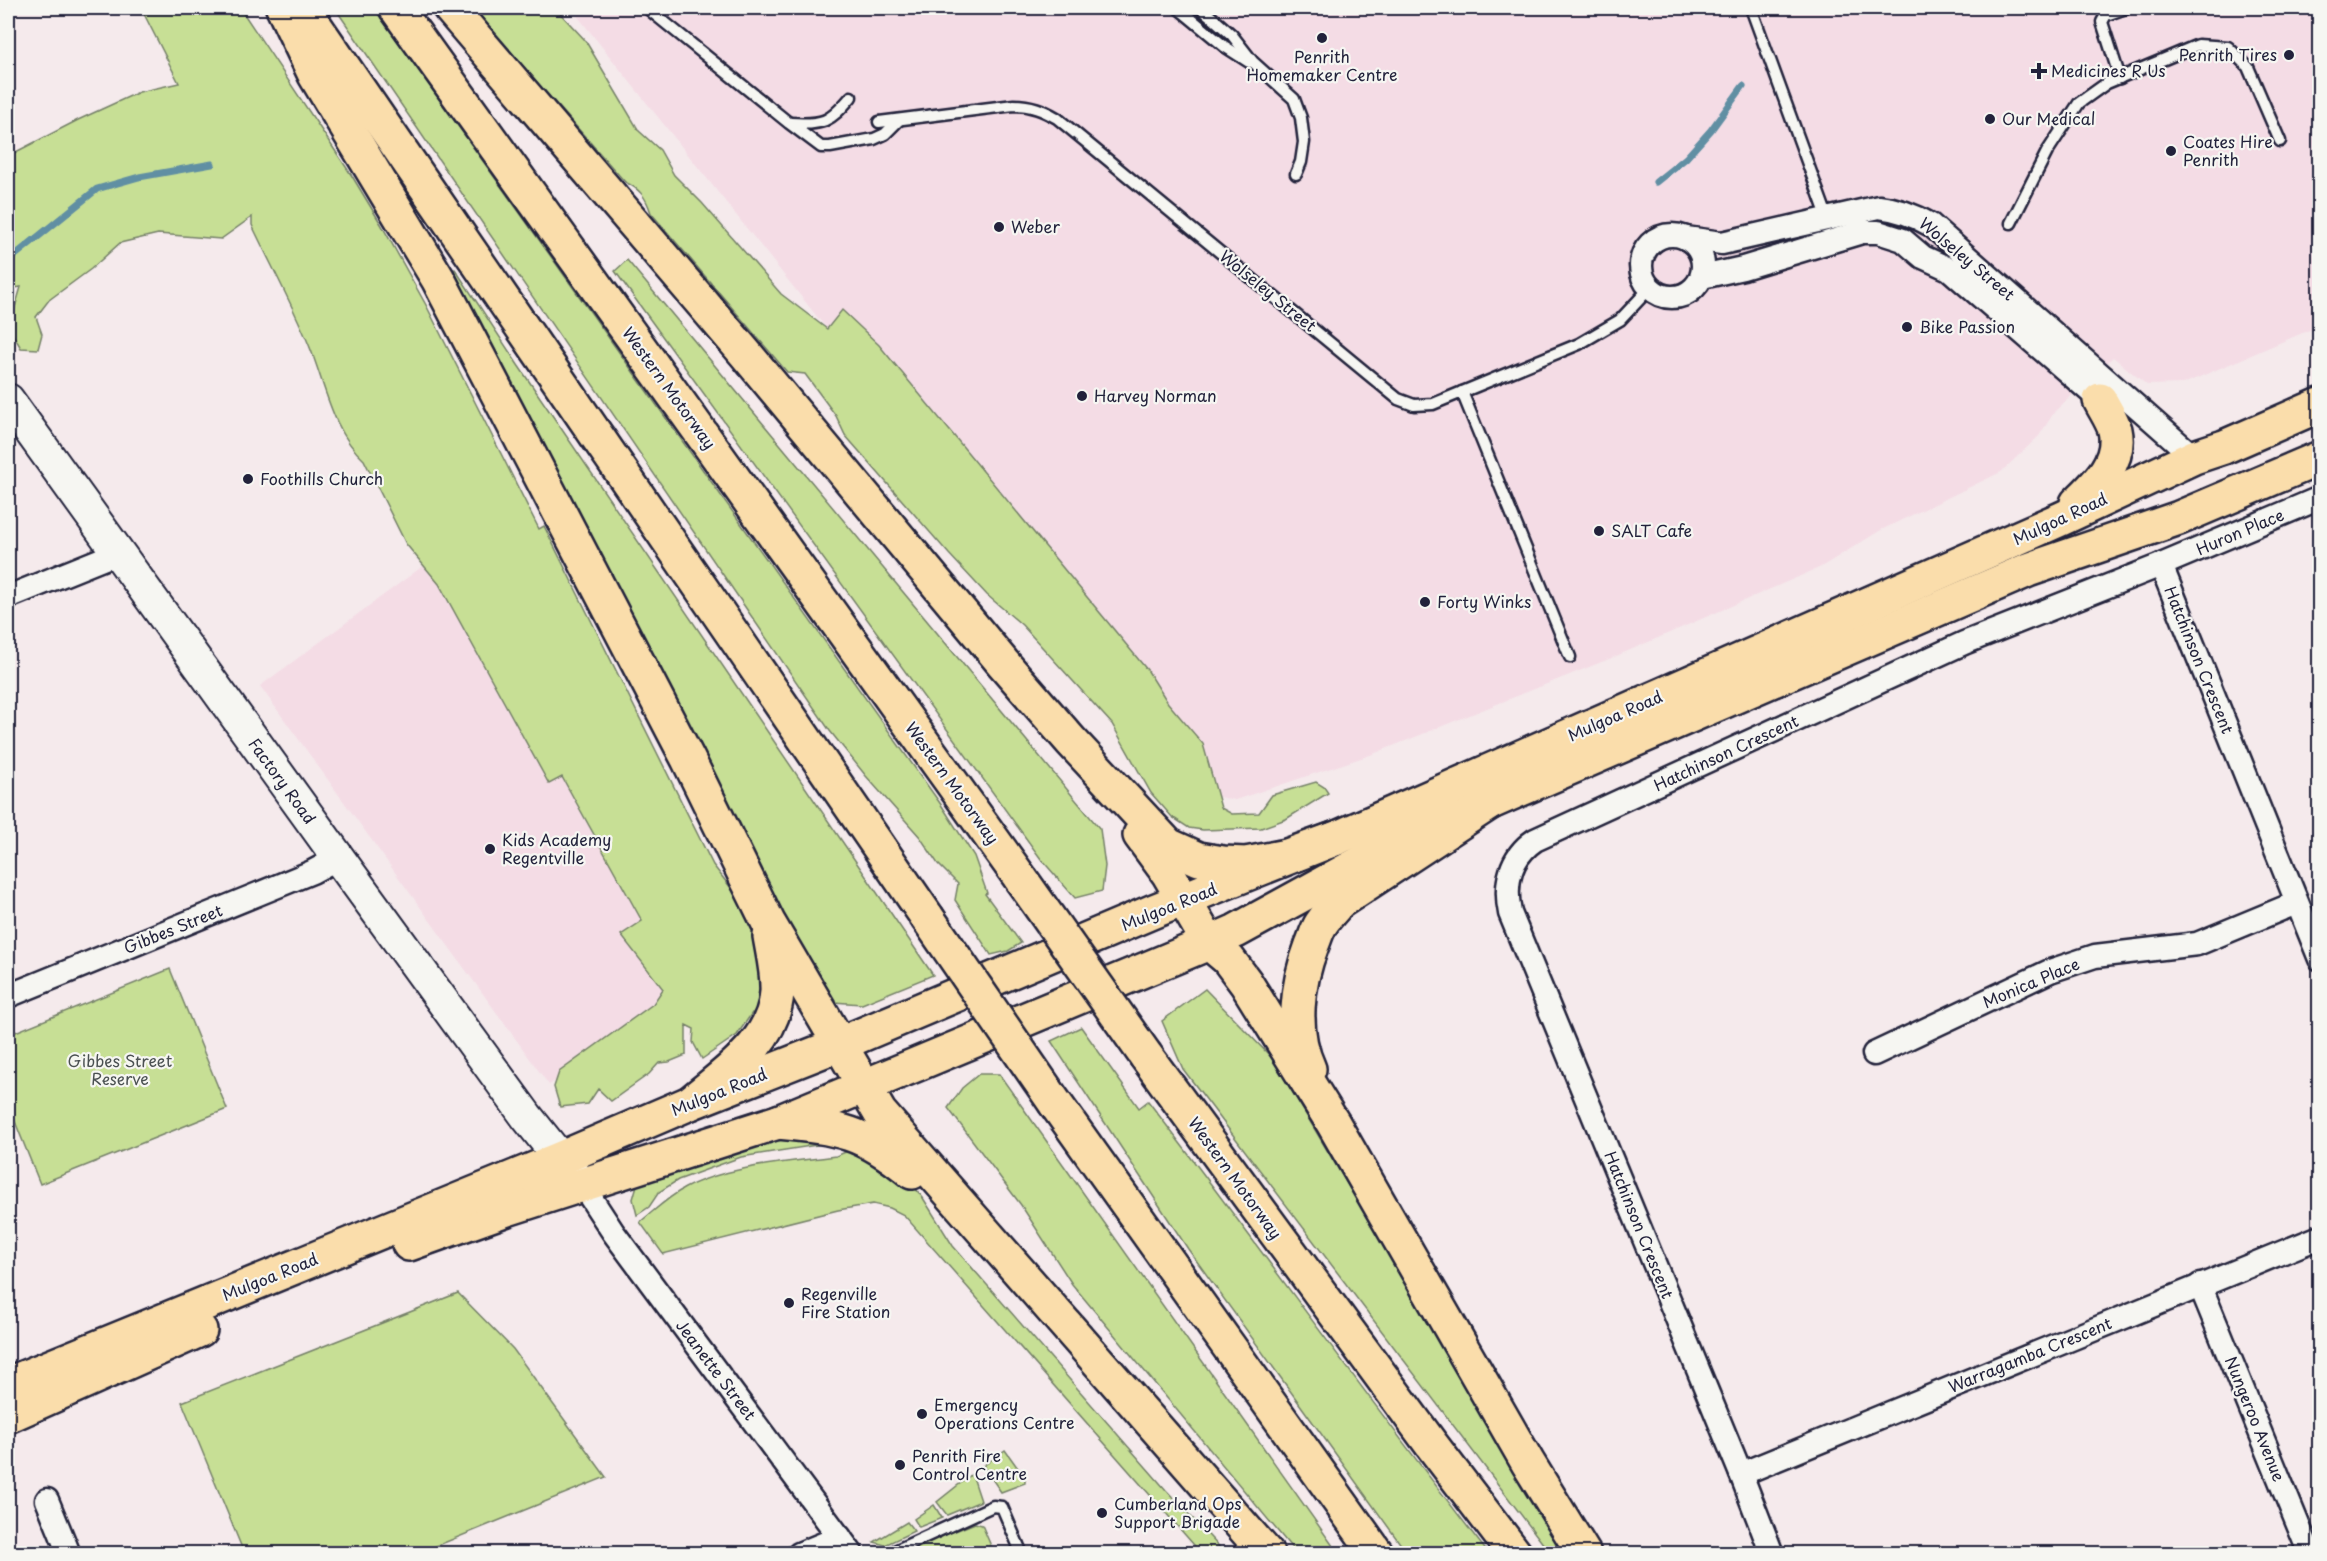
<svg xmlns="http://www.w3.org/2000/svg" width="2327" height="1561" viewBox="0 0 2327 1561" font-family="'Playpen Sans',sans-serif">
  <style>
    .built { fill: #f4dce5 }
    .green { fill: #c7df95; stroke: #748068; stroke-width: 1.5 }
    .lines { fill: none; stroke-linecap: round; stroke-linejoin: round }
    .stream { stroke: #608fa3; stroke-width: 7 }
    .lane-casing { stroke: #22223b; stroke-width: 15 }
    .street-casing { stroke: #22223b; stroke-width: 27 }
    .secondary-casing { stroke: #22223b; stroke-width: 36 }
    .primary-casing { stroke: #22223b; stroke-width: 38 }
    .highway-casing { stroke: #22223b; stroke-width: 38 }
    .lane { stroke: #f6f6f2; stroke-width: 10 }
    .street { stroke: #f6f6f2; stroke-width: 22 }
    .secondary { stroke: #f6f6f2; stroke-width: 32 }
    .primary { stroke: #faddab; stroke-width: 33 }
    .highway { stroke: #faddab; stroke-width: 33 }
    .highway-bridge-casing { stroke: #22223b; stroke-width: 38; stroke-linecap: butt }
    .highway-bridge { stroke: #faddab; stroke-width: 33 }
    .poi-dot { fill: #22223b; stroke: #f6f6f2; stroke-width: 2 }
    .labels { text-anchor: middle; stroke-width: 4.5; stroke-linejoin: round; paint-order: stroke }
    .poi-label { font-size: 16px; fill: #22223b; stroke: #f6f6f2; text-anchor: start }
    .street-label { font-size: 16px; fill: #22223b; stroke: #f6f6f2 }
    .park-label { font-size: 16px; fill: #4b5152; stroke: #f6f6f2 }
  </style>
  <rect width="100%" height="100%" fill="#f5eaec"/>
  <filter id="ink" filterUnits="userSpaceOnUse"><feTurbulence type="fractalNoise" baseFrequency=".0167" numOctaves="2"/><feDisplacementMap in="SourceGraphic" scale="12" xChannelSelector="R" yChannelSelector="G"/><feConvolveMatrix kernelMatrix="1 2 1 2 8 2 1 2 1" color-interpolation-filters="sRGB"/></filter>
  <g filter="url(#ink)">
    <g class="built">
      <path d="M571,8h1748v318l-136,58 -36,1 -34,-28 -58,54 -16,25 -38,36 -120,58 -60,37 -207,90 -241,97 -138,46 -38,-7z"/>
      <path d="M438,555l247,443 -136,87 -289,-399z"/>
    </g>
    <g class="green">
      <path d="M141,8h99l112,168 29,48 45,81 113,224 5,-3 169,339 18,23 17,27 17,39 -4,62 -9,-3 -15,22 -35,24 -9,-17 1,-13 -8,-4v30l-17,7 -10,1 -10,11 -38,27 -13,-12 -10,15 -28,3 -6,-20 5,-15 94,-68 10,-15 -42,-54 21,-14 -80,-144 -13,7 -110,-200 -33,-40 -42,-84c-32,-29 -39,-76 -55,-115 -17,-41 -38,-80 -57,-120v-8l-31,22 -63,-5 -38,9 -29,26 -42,31 -13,17 6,17 -4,15 -17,-1 -12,-20 12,-41 -13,2v-133l70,-36 61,-28 40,-9z"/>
      <path d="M335,8h39l568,798 32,50 13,37 -2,1 36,49 -13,8 -17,4 -36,-55 3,-16 -20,-20 -18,-27 -54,-61 -36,-45z"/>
      <path d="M472,8h83l30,32 54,91 21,19 14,25 28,28 79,91 46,35 15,-19 37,35 269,326 20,32 35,41 18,64 11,6 27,-1 13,-18 44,-13 8,5 4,6 -42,26 -25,9 -58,2 -14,-2 -17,-11 -21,-24 -39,-69 -90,-99 -35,-30 -38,-41 -104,-119 -9,-19 -31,-42 -18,-2 -136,-159c-5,-16 -11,-24 -26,-31z"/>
      <path d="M627,260l473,569 5,37 -3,25 -27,7 -34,-39 -426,-588z"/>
      <path d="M455,269l63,96 415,610 -71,29 -29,-2 -21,-25 -365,-707z"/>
      <path d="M170,969l57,140 -187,75 -32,-80v-69z"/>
      <path d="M1205,989l68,70 293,494h-16l-367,-484 -21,-48z"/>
      <path d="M1081,1027l58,81 9,-7c115,150 224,304 340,452h-81l-219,-304 -137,-208z"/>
      <path d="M979,1074h20l339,479h-42l-224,-269 -51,-79 -73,-97 14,-20z"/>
      <path d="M778,1135l58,7 -95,15 -63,23 -19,12 -10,15 -12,8 -4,-16 4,-14z"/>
      <path d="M854,1142l46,27 23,29 30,48 213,244 59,63h-24l-297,-338 -14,-7 -17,-4 -35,6 -175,44 -23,-32c15,-12 28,-25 45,-34 42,-22 104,-26 151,-32l10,-4z"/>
      <path d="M458,1293l55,56 93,128 -187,76h-175l-62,-151z"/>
      <path d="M1005,1450l20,28v5l-24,9 -18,-26z"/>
      <path d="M972,1474l9,27 -34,14 -10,-13z"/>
      <path d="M934,1505l8,13 -23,9 -5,-8z"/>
      <path d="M907,1522l7,9 -29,14 -11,-3z"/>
      <path d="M975,1523l7,2 12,28 -96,1z"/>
    </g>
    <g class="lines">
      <g class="stream">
        <path d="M1656,182l30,-24 25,-28 32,-44"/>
        <path d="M8,261l89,-72 42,-12 73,-13"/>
      </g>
      <g class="lane-casing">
        <g id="lane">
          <path d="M647,8l142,115 32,24h9l44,-8 11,-5 14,-14"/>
          <path d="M1178,8l46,38 25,16"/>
          <path d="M1201,8l31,27 21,27 41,37 7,19 3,24 -3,20 -5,12"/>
          <path d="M1751,8l77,211"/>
          <path d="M2120,78l-18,-56 4,-7 20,-7"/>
          <path d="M879,122l135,-17c17,0 29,5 43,13l341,281 16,6 19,-1 146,-60 41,-24 30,-32"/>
          <path d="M790,123c33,2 39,0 61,-26"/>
          <path d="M2011,223l36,-71 32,-49 28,-20 91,-38 30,2 20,20 32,74"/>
          <path d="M1462,392l108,265"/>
          <path d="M888,1554l105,-48 9,1 20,47"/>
        </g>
      </g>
      <g class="street-casing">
        <g id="street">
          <circle cx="1672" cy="266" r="31"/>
          <path d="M1686,238l36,5 157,-36c20,2 35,8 52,18l263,232"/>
          <path d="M1702,277l41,-9 119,-36h16l25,8 20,17 26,12 151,131"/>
          <path d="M2161,565l159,394"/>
          <path d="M8,597l109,-44"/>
          <path d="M8,996l304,-124 26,-14"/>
          <path d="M1874,1054l176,-83 45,-15 102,-12 99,-41"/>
          <path d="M583,1186l30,46 239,322"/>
          <path d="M2200,1285l110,269"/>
          <path d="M1741,1474l579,-237"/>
          <path d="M47,1500l22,54"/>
          <path d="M799,1554l41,-17"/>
          <path d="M1772,1554l-31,-80 -231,-561c-6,-29 0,-56 25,-73l429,-197 197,-78 159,-67"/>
        </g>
      </g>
      <g class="secondary-casing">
        <path id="secondary" d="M8,400l334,463 185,254 48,60"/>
      </g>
      <g class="primary-casing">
        <g id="primary">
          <path d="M2077,503c20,-19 45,-42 38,-73 -3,-10 -10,-20 -15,-30"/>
          <path d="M409,1244l98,-35 271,-87 431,-179 27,-12 128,-70 127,-59 537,-232 151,-52 141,-60"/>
          <path d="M8,1384l551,-225 131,-56 150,-59 314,-133 183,-73 724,-319 133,-62 30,-10 96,-42"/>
          <path d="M8,1416l192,-86"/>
        </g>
      </g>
      <g class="highway-casing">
        <g id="highway">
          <path d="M283,8l32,67 123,204 250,480 80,163 112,191 387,441"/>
          <path d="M303,8l624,909"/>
          <path d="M396,8l625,871"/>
          <path d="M450,8l295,345 258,310 68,78 97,104 31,14 24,4 23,1 41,-8 50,-18"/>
          <path d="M1140,835l28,38 41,70 19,16 18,24 87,140 195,340 56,91"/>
          <path d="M1146,1056l285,388 84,110"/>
          <path d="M1309,1069c-18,-39 -12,-85 3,-124 3,-7 5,-15 9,-21 5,-8 12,-15 18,-22l152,-100"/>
          <path d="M690,1103c35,-30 84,-60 87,-111 1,-18 -4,-38 -7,-56"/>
          <path d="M1055,1103l322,451"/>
          <path d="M778,1122c62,6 85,9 134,50"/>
        </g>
      </g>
      <use href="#lane" class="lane"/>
      <use href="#street" class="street"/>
      <use href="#secondary" class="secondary"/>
      <use href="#primary" class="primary"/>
      <use href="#highway" class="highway"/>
      <g class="highway-bridge-casing">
        <g id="highway-bridge">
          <path d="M1021,879l125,177"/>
          <path d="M927,917l128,186"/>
        </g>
      </g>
      <use href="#highway-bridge" class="highway-bridge"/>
    </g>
  </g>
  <g class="poi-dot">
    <circle cx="1322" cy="38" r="6"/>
    <circle cx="2289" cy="55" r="6"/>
    <path d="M2036 62h6v6h6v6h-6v6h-6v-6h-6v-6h6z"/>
    <circle cx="1990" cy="119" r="6"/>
    <circle cx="2171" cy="151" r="6"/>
    <circle cx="999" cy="227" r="6"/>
    <circle cx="1907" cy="327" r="6"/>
    <circle cx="1082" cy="396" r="6"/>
    <circle cx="248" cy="479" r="6"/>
    <circle cx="1599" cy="531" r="6"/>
    <circle cx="1425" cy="602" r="6"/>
    <circle cx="490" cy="849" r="6"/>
    <circle cx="789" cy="1303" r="6"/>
    <circle cx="922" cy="1414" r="6"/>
    <circle cx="900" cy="1465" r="6"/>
    <circle cx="1102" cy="1513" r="6"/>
  </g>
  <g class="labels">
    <g class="poi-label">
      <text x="2277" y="61" text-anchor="end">Penrith Tires</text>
      <text x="1322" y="63" text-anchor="middle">Penrith<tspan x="1322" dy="18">Homemaker Centre</tspan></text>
      <text x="2051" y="77">Medicines R Us</text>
      <text x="2002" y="125">Our Medical</text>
      <text x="2183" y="148">Coates Hire<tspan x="2183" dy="18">Penrith</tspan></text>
      <text x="1011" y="233">Weber</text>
      <text x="1919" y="333">Bike Passion</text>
      <text x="1094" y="402">Harvey Norman</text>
      <text x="260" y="485">Foothills Church</text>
      <text x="1611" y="537">SALT Cafe</text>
      <text x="1437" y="608">Forty Winks</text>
      <text x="502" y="846">Kids Academy<tspan x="502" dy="18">Regentville</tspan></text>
      <text x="801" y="1300">Regenville<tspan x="801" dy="18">Fire Station</tspan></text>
      <text x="934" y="1411">Emergency<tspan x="934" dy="18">Operations Centre</tspan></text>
      <text x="912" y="1462">Penrith Fire<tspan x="912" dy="18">Control Centre</tspan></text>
      <text x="1114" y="1510">Cumberland Ops<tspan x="1114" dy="18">Support Brigade</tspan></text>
    </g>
    <g class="street-label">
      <text transform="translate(1967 259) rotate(40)" y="6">Wolseley Street</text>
      <text transform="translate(1268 291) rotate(39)" y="6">Wolseley Street</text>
      <text transform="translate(669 388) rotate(54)" y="6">Western Motorway</text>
      <text transform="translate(2060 519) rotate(-25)" y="6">Mulgoa Road</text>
      <text transform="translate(2240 532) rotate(-23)" y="6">Huron Place</text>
      <text transform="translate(2199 660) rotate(68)" y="6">Hatchinson Crescent</text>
      <text transform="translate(1615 716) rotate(-24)" y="6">Mulgoa Road</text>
      <text transform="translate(1726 753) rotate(-25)" y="6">Hatchinson Crescent</text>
      <text transform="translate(282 781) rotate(54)" y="6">Factory Road</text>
      <text transform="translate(952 783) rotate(54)" y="6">Western Motorway</text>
      <text transform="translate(1169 907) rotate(-22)" y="6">Mulgoa Road</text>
      <text transform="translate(173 929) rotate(-22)" y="6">Gibbes Street</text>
      <text transform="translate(2031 983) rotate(-23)" y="6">Monica Place</text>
      <text transform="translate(719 1092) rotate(-22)" y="6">Mulgoa Road</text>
      <text transform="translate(1235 1178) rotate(54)" y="6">Western Motorway</text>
      <text transform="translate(1639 1225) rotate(68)" y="6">Hatchinson Crescent</text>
      <text transform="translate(270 1277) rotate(-22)" y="6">Mulgoa Road</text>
      <text transform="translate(2030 1355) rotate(-22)" y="6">Warragamba Crescent</text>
      <text transform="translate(716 1370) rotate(53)" y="6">Jeanette Street</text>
      <text transform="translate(2255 1419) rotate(68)" y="6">Nungeroo Avenue</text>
    </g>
    <g class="park-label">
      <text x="120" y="1067">Gibbes Street<tspan x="120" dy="18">Reserve</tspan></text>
    </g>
  </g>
  <rect width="2327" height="1561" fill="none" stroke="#f6f6f2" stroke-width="30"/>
  <rect x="15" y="15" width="2297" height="1531" fill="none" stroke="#22223b" stroke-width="2" filter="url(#ink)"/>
</svg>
